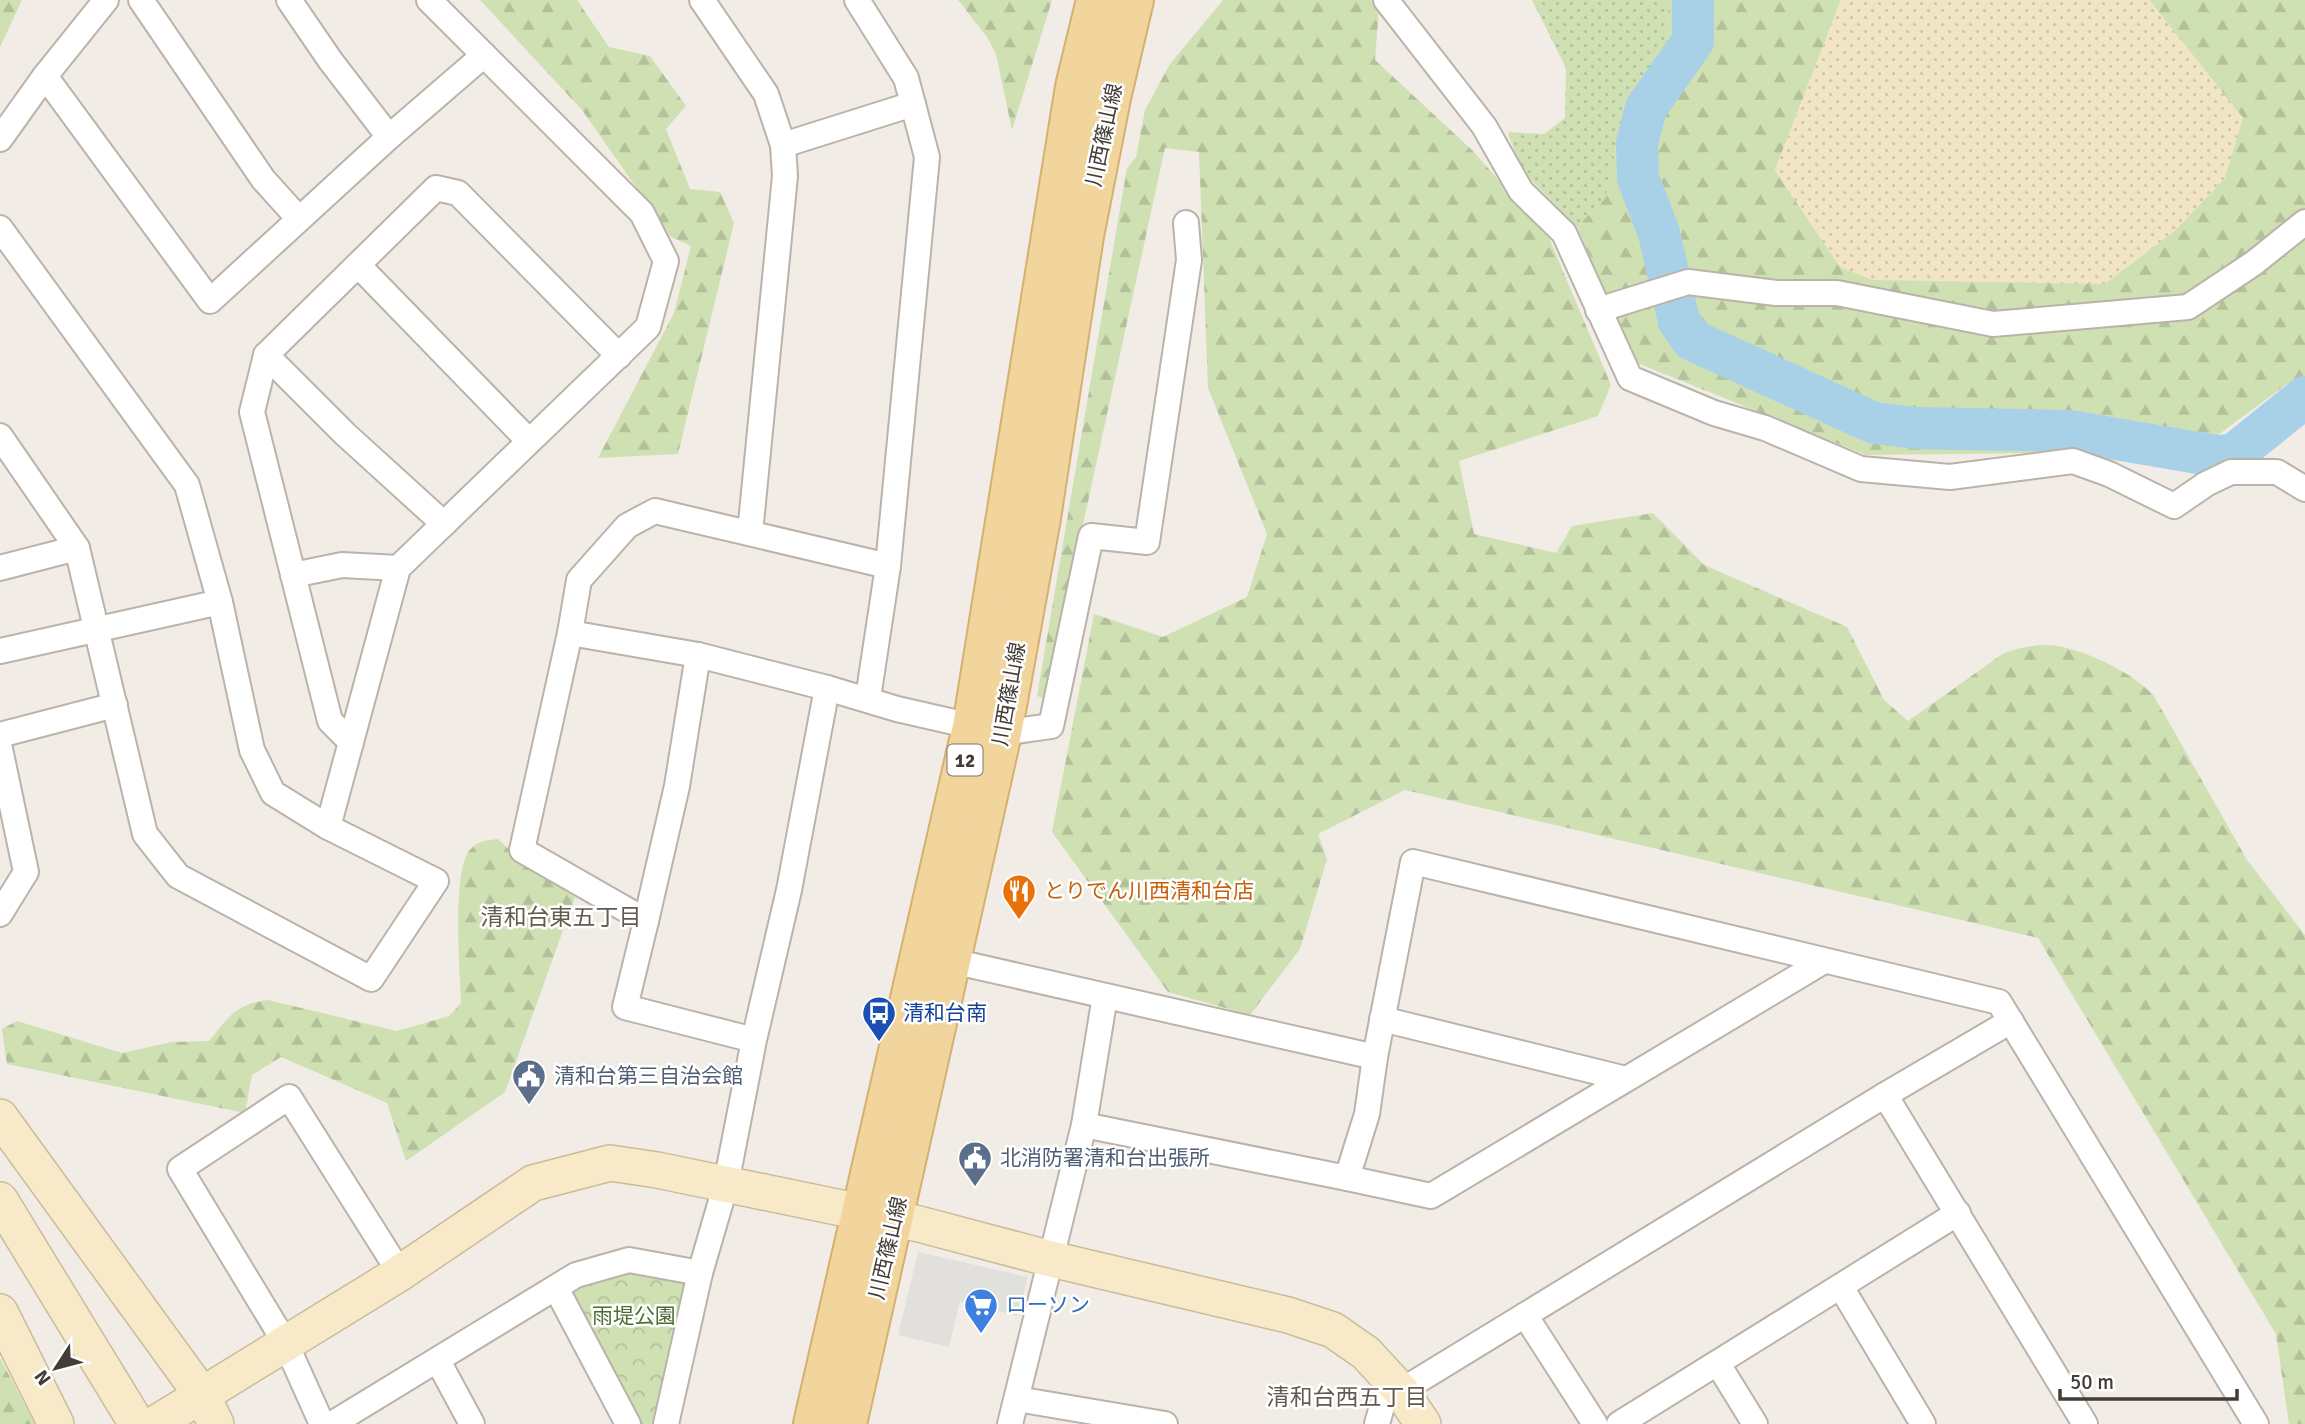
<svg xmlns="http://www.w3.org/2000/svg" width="2305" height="1424" viewBox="0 0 2305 1424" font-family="Signika,'Noto Sans JP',sans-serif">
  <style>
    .grass { fill: url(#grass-dots) }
    .forest { fill: url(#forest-firs) }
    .sand { fill: url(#sand-dots) }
    .park { fill: url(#park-crowns) }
    .parking { fill: #e2e0dd }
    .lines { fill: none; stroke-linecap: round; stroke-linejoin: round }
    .river { stroke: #a8d1e7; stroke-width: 42 }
    .street-casing { stroke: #bbb3a9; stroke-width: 28 }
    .secondary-casing { stroke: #cbbb9a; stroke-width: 38 }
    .primary-casing { stroke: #d5b070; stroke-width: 42 }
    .street { stroke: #fff; stroke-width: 24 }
    .secondary { stroke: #f8e9c9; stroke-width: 35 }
    .primary { stroke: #f2d49d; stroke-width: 38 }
    .labels { text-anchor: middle; stroke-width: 5; stroke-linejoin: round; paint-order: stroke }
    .shield { fill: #fff; stroke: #7b7772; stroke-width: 2 }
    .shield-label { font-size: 19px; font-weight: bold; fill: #423d36 }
    .street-label { font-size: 21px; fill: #423d36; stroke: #fff }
    .food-label { font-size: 21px; fill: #c56008; stroke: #fff; text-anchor: start }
    .transit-label { font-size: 21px; fill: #164399; stroke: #fff; text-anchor: start }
    .service-label { font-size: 21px; fill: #4e5e75; stroke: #fff; text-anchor: start }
    .shop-label { font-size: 21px; fill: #366cbe; stroke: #fff; text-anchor: start }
    .park-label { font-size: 21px; fill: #4b6d30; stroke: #fff }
    .neighbourhood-label { font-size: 23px; fill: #645a4e; stroke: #fff }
  </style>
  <defs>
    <pattern id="grass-dots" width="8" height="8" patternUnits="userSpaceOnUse" patternTransform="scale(1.75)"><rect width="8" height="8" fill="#cfe0b3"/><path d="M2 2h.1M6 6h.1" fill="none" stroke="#b3c19b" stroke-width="1.8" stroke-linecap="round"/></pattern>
    <pattern id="forest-firs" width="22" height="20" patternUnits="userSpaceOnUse" patternTransform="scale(1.75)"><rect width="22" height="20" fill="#cfe0b3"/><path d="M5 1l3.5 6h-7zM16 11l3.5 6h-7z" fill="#b3c19b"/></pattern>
    <pattern id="sand-dots" width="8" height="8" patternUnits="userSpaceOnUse" patternTransform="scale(1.75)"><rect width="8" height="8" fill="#f1e5c5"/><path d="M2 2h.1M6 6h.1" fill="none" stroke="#d0c5aa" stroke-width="1.8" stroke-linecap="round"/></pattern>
    <pattern id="park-crowns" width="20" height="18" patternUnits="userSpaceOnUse" patternTransform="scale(1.75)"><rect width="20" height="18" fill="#cfe0b3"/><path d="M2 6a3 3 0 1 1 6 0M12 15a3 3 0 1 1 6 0" fill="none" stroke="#b3c19b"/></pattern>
  </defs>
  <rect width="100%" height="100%" fill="#f1ede6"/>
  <path class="grass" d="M1532,0h137l-3,44 -42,63 -18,90 -29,30 -57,-59 -12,-36 36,2 21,-16 1,-50z"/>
  <g class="forest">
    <path d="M0,0h22l-22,47z"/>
    <path d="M480,0h97l32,47 41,9 36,50 -20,23 24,60 30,3 14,31 -56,231 -80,4 76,-145 17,-67 -20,-9 -89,-127z"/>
    <path d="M958,0h94l-40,130 -16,-76 -9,-17z"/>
    <path d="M1223,0h149l7,8 -4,52 98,91 76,87 62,147 -13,31 -139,45 15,73 82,19 16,-27 81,-13 51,52 143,62 37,73 24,21 96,-68c16,-6 36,-10 54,-7 31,6 74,26 96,50l93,164 58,75v489h-16l-13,-90 -238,-396 -633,-148 -87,44 9,25 -27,90 -50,66 -82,-23 -116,-160 42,-218 69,23 84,-40 20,-63 -59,-146 -9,-236 -34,-4 -120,551 -8,-3 90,-528 9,-11 9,-47 25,-46z"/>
    <path d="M1669,0h172l-66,170 468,-52 -94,-118h156v381l-18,3 -107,79 -140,-10 -174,2 -229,-92 -60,-136 29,-30 18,-90 42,-63z"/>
    <path d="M498,839l31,29 46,29 -70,195 -99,69 -19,-58 -106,-46 -29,18 -7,38 -238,-49 -5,-35 15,-8 105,32 50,-11 37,-1c21,-25 25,-36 59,-41l129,31 52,-15 12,-13c-1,-31 -9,-130 8,-152 8,-10 17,-11 29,-12z"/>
    <path d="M0,1358l35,66h-35z"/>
  </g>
  <path class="sand" d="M1841,0h308l94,118 -18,60 -49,52 -71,54 -233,-4 -32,-13 -65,-96z"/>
  <path class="park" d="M629,1260l71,13 -34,151h-37l-73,-136z"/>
  <path class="parking" d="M918,1252l110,25 -11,39 -57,-15 -11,46 -51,-12z"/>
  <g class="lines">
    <path class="river" d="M1693,0v41l-47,67 -9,35 1,35 21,55 20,88 13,19 182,83 42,5 153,3 147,25 17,-1 72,-58"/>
    <g class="street-casing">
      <g id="street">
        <path d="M141,0l122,179 36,40"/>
        <path d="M289,0l41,60 59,77"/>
        <path d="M702,0l64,94 17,51 2,31 -35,357"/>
        <path d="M1386,0l98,126 37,65 43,42 66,145 84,35 51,15 96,41 89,8 123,-16 36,13 65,32 32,-22 25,-12h46l28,17"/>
        <path d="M45,76l165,225 179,-164 95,-82"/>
        <path d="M0,139l45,-63 61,-76"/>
        <path d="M783,145l130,-41"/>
        <path d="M0,228l187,257 33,117 -220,49"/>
        <path d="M358,265l171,176"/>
        <path d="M1598,310l90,-28 88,11h61l156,31 195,-17 66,-44 51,-41"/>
        <path d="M266,355l79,79 99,90"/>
        <path d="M0,436l77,112 68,286 33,42 193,103 65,-98 -108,-54 70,-259 250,-241 18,-66 -24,-48 -213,-213"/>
        <path d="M0,568l77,-20"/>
        <path d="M293,575l49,-10 56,3"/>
        <path d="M220,602l32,148 21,43 55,34"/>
        <path d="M570,633l9,-53 48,-54 28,-15 233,55 39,-409 -21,-79 -49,-78"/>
        <path d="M827,688l70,21 105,24 49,-7 40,-190 56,6 42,-282 -3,-37"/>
        <path d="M868,698l20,-132"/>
        <path d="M0,735l115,-30"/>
        <path d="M351,742l-21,-21 -78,-309 14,-57 170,-167 22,5 161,163"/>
        <path d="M0,749l26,123 -26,42"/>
        <path d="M646,921l31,-135 21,-131"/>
        <path d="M952,961l423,96 38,-195 586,140 257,422"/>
        <path d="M1382,1019l244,60"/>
        <path d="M1885,1095l200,329"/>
        <path d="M1084,1125l263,53 84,18 393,-235"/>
        <path d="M1347,1178l20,-64 8,-57"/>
        <path d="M1841,1287l82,137"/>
        <path d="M556,1288l72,136"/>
        <path d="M1525,1315l70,109"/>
        <path d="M438,1361l34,63"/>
        <path d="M1718,1364l37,60"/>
        <path d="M1017,1399l148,25"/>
        <path d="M322,1424l-36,-80 -106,-175 109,-72 111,176"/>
        <path d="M332,1424l244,-149 53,-15 71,13"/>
        <path d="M666,1424l34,-151 26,-89 28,-144 35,-150 38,-202 -129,-33 -128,-22 -48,217 124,71 -21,86 129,33"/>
        <path d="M1010,1424l74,-299 21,-129"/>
        <path d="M1377,1424l7,-25 17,-8 484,-296 126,-74"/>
        <path d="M1619,1424l339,-211"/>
      </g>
    </g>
    <g class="secondary-casing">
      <g id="secondary">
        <path d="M0,1117l202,278 14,29"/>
        <path d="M0,1200l137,224"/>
        <path d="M0,1312l56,112"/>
        <path d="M155,1424l245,-151 133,-90 77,-20 47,7 262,54 132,35 237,56 45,15 33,23 35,38 22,33"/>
      </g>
    </g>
    <g class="primary-casing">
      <g id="primary">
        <path d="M813,1424l159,-697 103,-640 21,-87"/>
        <path d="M847,1424l155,-691 39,-215 43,-282 27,-138 23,-98"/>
      </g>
    </g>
    <use href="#street" class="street"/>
    <use href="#secondary" class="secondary"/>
    <use href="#primary" class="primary"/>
  </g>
  <defs>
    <g id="restaurant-pin" transform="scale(1.75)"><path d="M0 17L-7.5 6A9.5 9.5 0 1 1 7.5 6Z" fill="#e8710a" stroke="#fff"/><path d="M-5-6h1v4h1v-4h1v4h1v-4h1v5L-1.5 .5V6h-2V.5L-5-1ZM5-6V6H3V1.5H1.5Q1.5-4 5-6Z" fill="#fff"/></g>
    <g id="bus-pin" transform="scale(1.75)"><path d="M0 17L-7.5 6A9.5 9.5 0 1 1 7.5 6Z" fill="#1a4fb4" stroke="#fff"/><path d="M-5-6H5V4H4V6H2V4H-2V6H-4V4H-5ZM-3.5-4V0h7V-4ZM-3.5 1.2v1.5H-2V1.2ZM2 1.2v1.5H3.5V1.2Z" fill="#fff"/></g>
    <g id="civic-pin" transform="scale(1.75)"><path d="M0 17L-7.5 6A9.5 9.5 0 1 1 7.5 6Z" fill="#5c6f8a" stroke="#fff"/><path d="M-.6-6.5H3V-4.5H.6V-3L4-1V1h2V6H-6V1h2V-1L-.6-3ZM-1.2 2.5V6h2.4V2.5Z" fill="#fff"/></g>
    <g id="supermarket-pin" transform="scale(1.75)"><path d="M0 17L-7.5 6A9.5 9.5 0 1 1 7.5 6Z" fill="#3f7fe0" stroke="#fff"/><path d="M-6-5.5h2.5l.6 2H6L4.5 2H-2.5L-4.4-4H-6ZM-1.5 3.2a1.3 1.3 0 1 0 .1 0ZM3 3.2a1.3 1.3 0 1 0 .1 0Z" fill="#fff"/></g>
  </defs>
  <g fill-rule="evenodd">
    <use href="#restaurant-pin" x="1019" y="891"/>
    <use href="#bus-pin" x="879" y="1013"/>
    <use href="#civic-pin" x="529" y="1076"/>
    <use href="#civic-pin" x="975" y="1158"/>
    <use href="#supermarket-pin" x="981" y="1305"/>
  </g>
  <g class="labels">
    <rect class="shield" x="947.5" y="744.5" width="35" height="31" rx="5"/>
    <g class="shield-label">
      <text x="965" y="767">12</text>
    </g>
    <g class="street-label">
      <text transform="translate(1104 135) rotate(-78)" y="7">川西篠山線</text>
      <text transform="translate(1009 694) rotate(-80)" y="7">川西篠山線</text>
      <text transform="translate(888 1248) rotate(-77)" y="7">川西篠山線</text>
    </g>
    <g class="food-label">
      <text x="1044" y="898">とりでん川西清和台店</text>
    </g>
    <g class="transit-label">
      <text x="903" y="1020">清和台南</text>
    </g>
    <g class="service-label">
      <text x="554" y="1083">清和台第三自治会館</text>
      <text x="1000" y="1165">北消防署清和台出張所</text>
    </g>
    <g class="shop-label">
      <text x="1006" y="1312">ローソン</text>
    </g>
    <g class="park-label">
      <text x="634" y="1323">雨堤公園</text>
    </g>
    <g class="neighbourhood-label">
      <text x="561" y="925">清和台東五丁目</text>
      <text x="1347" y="1405">清和台西五丁目</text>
    </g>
  </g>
  <g transform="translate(56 1368) rotate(234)" stroke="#ffffff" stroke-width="5" paint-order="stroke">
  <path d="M0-5L12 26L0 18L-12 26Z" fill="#423d36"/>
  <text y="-10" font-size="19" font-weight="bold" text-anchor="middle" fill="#423d36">N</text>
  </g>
  <path d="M2060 1389v10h177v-10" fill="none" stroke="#423d36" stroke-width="3.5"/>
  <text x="2070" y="1389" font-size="21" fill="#423d36" stroke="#ffffff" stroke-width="5" paint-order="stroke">50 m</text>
</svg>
